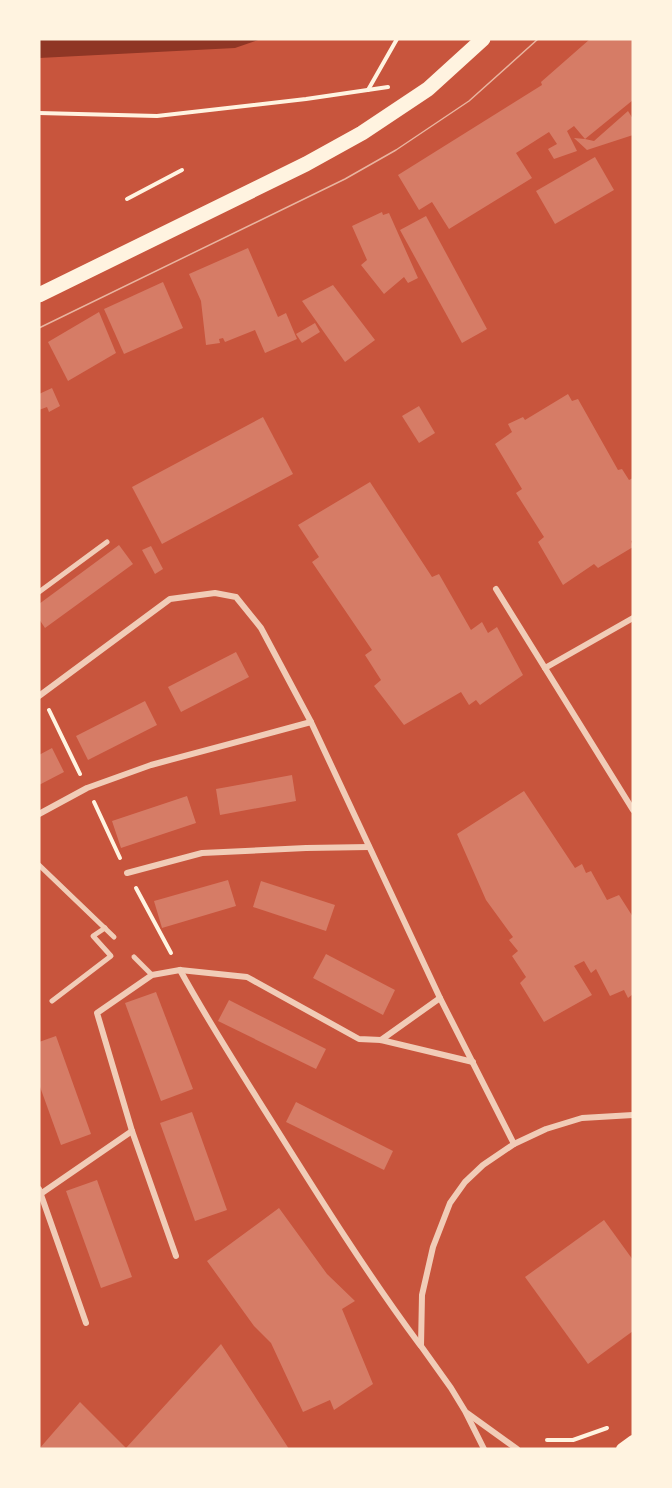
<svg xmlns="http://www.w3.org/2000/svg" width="672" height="1488" viewBox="0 0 672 1488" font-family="'Nunito Sans',sans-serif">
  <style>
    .water { fill: #8f3625 }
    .building { fill: #d67c66 }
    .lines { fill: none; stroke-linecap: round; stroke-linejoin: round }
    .path { stroke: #fff3e0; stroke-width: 4 }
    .pedestrian { stroke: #f1ccb7; stroke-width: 5 }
    .minor { stroke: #f1ccb7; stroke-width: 6 }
    .secondary { stroke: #fff3e0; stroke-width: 12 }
    .primary { stroke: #fff3e0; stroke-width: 15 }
    .tram { stroke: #e9b49f; stroke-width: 1.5 }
  </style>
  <rect width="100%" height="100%" fill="#c8553d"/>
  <path class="water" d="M39,39h222l-26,9 -196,10z"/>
  <g class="building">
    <path d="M590,39h43v61l-48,39 9,2 34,-30 5,8v16l-46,15 -13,-12 11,1 -11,-13 -7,5 10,20 -23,8 -6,-10 9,-5 -8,-12 -33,21 16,25 -83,51 -17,-27 -13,8 -21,-35 144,-90 -1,-3z"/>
    <path d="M595,157l19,33 -59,34 -19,-33z"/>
    <path d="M382,212l1,3 6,-2 29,65 -10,5 -4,-6 -20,17 -23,-29 6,-5 -15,-34z"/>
    <path d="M426,216l61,113 -25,14 -62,-113z"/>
    <path d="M248,248l30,69 8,-4 11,26 -32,14 -10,-23 -30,12 -2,-4 -4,1 1,4 -14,2 -5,-44 -12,-27z"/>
    <path d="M163,282l20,46 -59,26 -20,-45z"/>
    <path d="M333,285l42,55 -30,22 -43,-61z"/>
    <path d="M99,312l17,41 -48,28 -20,-39z"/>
    <path d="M315,323l5,9 -18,11 -6,-9z"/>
    <path d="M52,388l8,18 -11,6 -2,-5 -8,3v-16z"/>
    <path d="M568,394l4,7 6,-2 40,71 4,-1 7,11 4,-2v62l-2,1 2,6 -35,21 -4,-4 -31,21 -25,-43 6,-5 -28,-44 6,-4 -27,-45 17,-12 -4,-8 15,-7 2,3z"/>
    <path d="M419,406l16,27 -16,10 -17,-27z"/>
    <path d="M263,417l30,57 -131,70 -30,-57z"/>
    <path d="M370,482l62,95 7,-3 32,56 11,-8 6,11 9,-6 26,48 -43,30 -4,-5 -7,5 -8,-13 -57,33 -30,-39 7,-6 -16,-25 7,-5 -60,-88 7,-5 -21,-32z"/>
    <path d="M119,545l14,19 -88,64 -6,-9v-15z"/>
    <path d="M151,546l12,23 -8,5 -13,-24z"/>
    <path d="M236,652l13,25 -68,35 -13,-25z"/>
    <path d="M145,701l12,24 -69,35 -12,-24z"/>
    <path d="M52,748l12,24 -25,13v-30z"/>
    <path d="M292,775l4,26 -76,14 -4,-26z"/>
    <path d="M524,791l51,77 7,-4 4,9 5,-2 16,29 12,-5 14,22v77l-5,4 -4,-8 -14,6 -14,-27 -5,4 -7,-12 -10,5 18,29 -48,27 -24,-39 6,-6 -14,-21 6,-5 -9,-11 4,-3 -27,-37 -29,-66z"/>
    <path d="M187,796l9,27 -75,25 -9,-27z"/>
    <path d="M228,880l8,26 -74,22 -8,-27z"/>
    <path d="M261,881l74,24 -9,26 -73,-24z"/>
    <path d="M326,954l69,36 -12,25 -70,-37z"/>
    <path d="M156,992l37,97 -32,12 -36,-98z"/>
    <path d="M229,1000l97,49 -10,20 -98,-48z"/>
    <path d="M56,1036l35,98 -30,11 -22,-61v-42z"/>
    <path d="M296,1102l97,49 -9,19 -98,-48z"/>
    <path d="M192,1112l35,98 -32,11 -35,-98z"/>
    <path d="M97,1180l35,97 -31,11 -35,-97z"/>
    <path d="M279,1208l48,66 28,27 -13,8 31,75 -39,26 -4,-10 -27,12 -32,-69 -17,-17 -47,-65z"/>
    <path d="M604,1220l29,40v71l-45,33 -63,-87z"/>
    <path d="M221,1344l68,105h-250l41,-47 46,46z"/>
  </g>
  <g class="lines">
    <g class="path">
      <path d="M368,90l29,-51"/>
      <path d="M39,113l118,3 149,-17 82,-12"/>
      <path d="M127,199l55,-29"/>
      <path d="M49,710l31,64"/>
      <path d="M94,802l26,56"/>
      <path d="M136,888l35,65"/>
      <path d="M547,1440h26l34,-12"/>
    </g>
    <g class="pedestrian">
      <path d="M39,592l68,-50"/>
      <path d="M39,865l75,72"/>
      <path d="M134,957l18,18"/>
      <path d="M52,1001l59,-45 -18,-20 12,-8"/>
    </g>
    <g class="minor">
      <path d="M496,589l137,221"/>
      <path d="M545,668l88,-50"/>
      <path d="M39,696l131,-97 45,-6 21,4 25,31 50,94 129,276 74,146"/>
      <path d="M39,814l48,-26 64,-23 160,-43"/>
      <path d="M127,873l75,-20 104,-5 63,-1"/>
      <path d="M180,970c29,53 62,104 94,155 47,75 94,150 146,220"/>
      <path d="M381,1040l59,-42"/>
      <path d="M39,1189l47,134"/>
      <path d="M39,1195l93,-64"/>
      <path d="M176,1256l-44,-125 -35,-118 55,-38 28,-5 67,7 112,62 22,1 92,22"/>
      <path d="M467,1413l50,36"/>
      <path d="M484,1449l-19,-38 -14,-23 -30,-42 1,-51 11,-48 17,-44 15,-21 18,-17 31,-21 32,-15 36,-11 51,-3"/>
    </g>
    <path class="secondary" d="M622,1449l11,-8"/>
    <path class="primary" d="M39,295l267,-131 56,-31 66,-44 55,-50"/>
    <path class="tram" d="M39,328l306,-149 51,-29 73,-49 69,-62"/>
  </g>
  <rect width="672" height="1488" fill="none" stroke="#fff3e0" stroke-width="81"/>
</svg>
